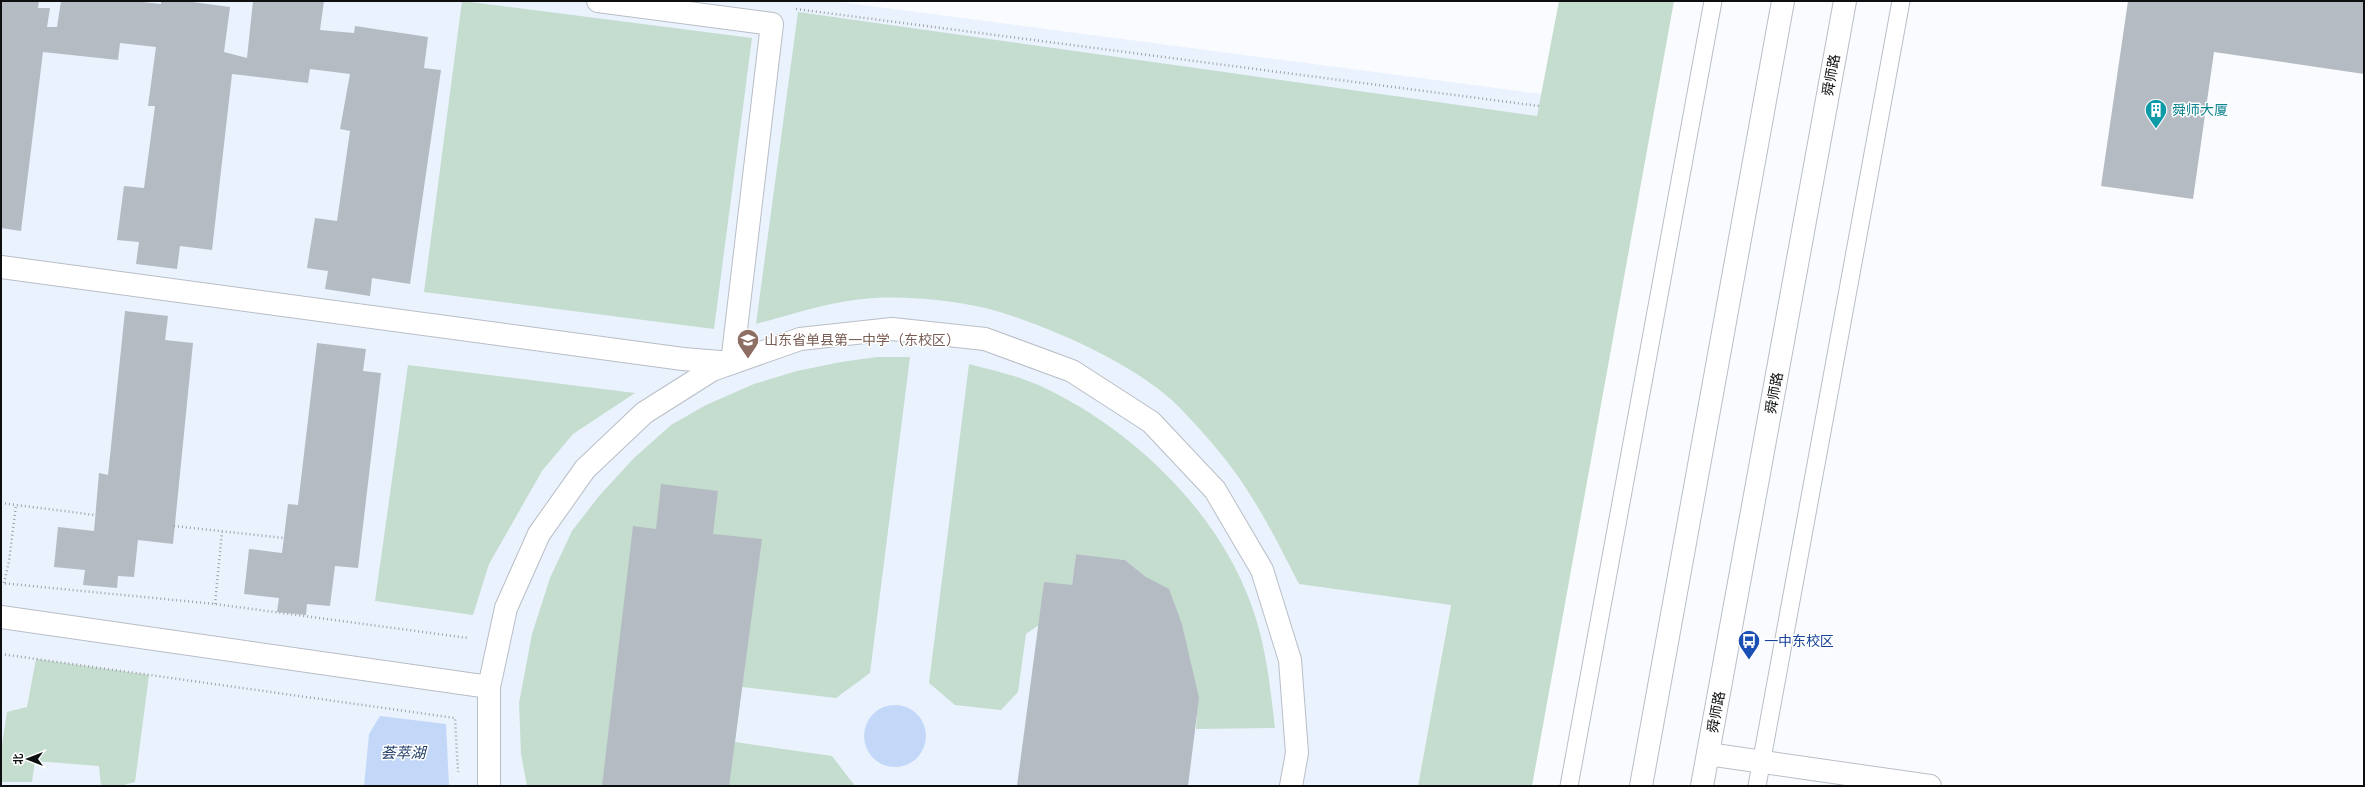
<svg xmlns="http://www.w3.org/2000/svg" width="2365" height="787" viewBox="0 0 2365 787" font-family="Jost,'Noto Sans SC',sans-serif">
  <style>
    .built { fill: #eaf2fe }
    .green { fill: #c4ddce }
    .water { fill: #c3d8f8 }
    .building { fill: #b5bbc3 }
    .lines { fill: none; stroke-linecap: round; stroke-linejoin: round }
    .lane-casing { stroke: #b9bec6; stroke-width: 19 }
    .street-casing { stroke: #b9bec6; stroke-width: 24 }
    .primary-casing { stroke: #b9bec6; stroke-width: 24 }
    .path { stroke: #9fa1a4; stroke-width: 2.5; stroke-dasharray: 1 3; stroke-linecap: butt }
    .lane { stroke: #fff; stroke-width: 17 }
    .street { stroke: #fff; stroke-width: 22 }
    .primary { stroke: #fff; stroke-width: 22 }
    .labels { text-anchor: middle; stroke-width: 3; stroke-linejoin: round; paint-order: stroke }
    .street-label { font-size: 14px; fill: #0d0f11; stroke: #fff }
    .culture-label { font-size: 14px; fill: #0d838f; stroke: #fff; text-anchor: start }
    .education-label { font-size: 14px; fill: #785e54; stroke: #fff; text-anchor: start }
    .transit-label { font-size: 14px; fill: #164399; stroke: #fff; text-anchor: start }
    .water-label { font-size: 15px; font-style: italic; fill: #24406a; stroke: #fff }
  </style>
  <rect width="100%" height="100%" fill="#f9fbfe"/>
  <path class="built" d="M1,1h831l710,93 -124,692h-1417z"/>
  <g class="green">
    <path d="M462,1l290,37 -38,291 -290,-37z"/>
    <path d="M1559,1h115l-142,785h-114l33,-181 -152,-21c-16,-31 -31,-62 -50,-91 -19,-31 -45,-60 -70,-86 -40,-41 -124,-78 -179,-95 -37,-11 -88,-16 -126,-14 -40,2 -80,16 -118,26l42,-312 739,104z"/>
    <path d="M877,357h33l-40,316 -34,25 -94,-11 -7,55 97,14 23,30h-328l-6,-32 -2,-51 13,-69 18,-56 22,-47 27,-35 35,-38 37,-33 35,-20 48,-21 43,-13 44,-9z"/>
    <path d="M969,364c22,6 46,11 67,20 91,40 181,125 215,220 15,40 19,82 24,124l-79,1 2,-31 -16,-74 -36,-47 -21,-17 -49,-6 -4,31 -33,40 -13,9 -8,58 -17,18 -46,-5 -26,-22z"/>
    <path d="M408,365l227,28 -62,41 -31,37 -53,93 -16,51 -98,-14z"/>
    <path d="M36,659l113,16 -14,107 -15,4h-19l-2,-20 -64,-5 -3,21h-31v-31l6,-39 20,-5z"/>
  </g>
  <g class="water">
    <circle cx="895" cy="736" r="31"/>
    <path d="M380,716l66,8 3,62h-85l5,-52z"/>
  </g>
  <g class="building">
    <path d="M1,1h38l-1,7h12l-3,19h10l4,-26h73l27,3v-3h24l45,6 -6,45 23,6 6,-57h71l-4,29 34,3 1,-7 73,11 -4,31 17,2 -31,214 -38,-6 -2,18 -45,-7 3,-18 -21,-3 8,-50 22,3 13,-90 -10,-2 10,-55 -40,-5 -2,14 -76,-9 -20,176 -32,-4 -3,23 -41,-5 3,-22 -22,-2 7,-54 20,2 11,-82h-7l8,-59 -36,-4 -2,17 -75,-8 -22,179 -20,-3z"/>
    <path d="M2128,1h236v73l-150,-22 -21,147 -92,-13z"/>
    <path d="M125,311l43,5 -3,24 28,3 -20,201 -35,-4 -4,37 -16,-1 -1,12 -34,-3 2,-15 -31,-3 4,-40 36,4 5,-58 9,2z"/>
    <path d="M317,343l49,6 -3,22 18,2 -23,195 -23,-2 -5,40 -23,-2 -1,11 -29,-3 2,-14 -35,-4 5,-45 33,4 6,-49 10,1z"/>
    <path d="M661,484l57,7 -5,43 49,5 -33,247h-127l31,-260 23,3z"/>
    <path d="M1076,554l49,6 21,17 23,12 13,35 17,74 -11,88h-171l27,-204 28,3z"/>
  </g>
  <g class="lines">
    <g class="lane-casing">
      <g id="lane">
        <path d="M1569,786l144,-785"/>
        <path d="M1757,786l144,-785"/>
      </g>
    </g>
    <g class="street-casing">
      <g id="street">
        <path d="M1,267l682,92 49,4 40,-339 -174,-23"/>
        <path d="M1,617l488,70"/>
        <path d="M1708,754l222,32"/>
        <path d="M489,786v-99l17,-79 33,-74 46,-65 59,-56 68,-43 88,-31 92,-10 93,10 87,32 79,51 64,68 47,80 28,90 7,93 -6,33"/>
      </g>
    </g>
    <g class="primary-casing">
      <g id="primary">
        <path d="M1641,786l142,-785"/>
        <path d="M1702,786l143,-785"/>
      </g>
    </g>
    <g class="path">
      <path d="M796,9l743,97"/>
      <path d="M1,503l94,12"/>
      <path d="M174,526l110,12"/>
      <path d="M1,583l214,21 253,34"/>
      <path d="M4,583l5,-22 7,-56"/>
      <path d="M215,604l7,-72"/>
      <path d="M1,654l454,64 3,54"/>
    </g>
    <use href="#lane" class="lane"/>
    <use href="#street" class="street"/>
    <use href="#primary" class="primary"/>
  </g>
  <defs>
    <g id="building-pin" transform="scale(1.15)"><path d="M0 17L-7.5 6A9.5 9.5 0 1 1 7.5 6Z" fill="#0f9aa8" stroke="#fff"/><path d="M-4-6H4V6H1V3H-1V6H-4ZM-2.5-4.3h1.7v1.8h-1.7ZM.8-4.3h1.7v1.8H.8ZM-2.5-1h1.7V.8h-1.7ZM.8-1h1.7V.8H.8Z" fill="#fff"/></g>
    <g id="school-pin" transform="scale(1.15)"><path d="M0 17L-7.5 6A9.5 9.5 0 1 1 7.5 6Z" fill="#8d6e63" stroke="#fff"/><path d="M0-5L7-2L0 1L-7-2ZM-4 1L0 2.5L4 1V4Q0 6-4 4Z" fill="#fff"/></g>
    <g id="bus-pin" transform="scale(1.15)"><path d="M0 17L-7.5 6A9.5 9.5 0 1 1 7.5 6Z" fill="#1a4fb4" stroke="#fff"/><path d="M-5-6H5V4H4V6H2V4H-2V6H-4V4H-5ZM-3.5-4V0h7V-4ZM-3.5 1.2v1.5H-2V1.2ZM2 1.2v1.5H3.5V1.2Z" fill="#fff"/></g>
  </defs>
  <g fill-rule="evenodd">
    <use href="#building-pin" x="2156" y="110"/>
    <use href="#school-pin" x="748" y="340"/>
    <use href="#bus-pin" x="1749" y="641"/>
  </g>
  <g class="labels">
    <g class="street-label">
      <text transform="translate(1831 75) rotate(-80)" y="5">舜师路</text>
      <text transform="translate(1774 393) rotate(-80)" y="5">舜师路</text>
      <text transform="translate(1716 712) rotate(-80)" y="5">舜师路</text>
    </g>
    <g class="culture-label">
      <text x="2172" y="115">舜师大厦</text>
    </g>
    <g class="education-label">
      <text x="764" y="345">山东省单县第一中学（东校区）</text>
    </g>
    <g class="transit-label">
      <text x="1764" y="646">一中东校区</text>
    </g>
    <g class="water-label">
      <text x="403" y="758">荟萃湖</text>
    </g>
  </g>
  <rect width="2365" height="787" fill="none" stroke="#0d0f11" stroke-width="4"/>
  <g transform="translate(28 759) rotate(270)" stroke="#ffffff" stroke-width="3" paint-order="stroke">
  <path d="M0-3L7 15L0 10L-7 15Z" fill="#0d0f11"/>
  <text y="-6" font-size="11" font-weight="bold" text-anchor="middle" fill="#0d0f11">北</text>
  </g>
</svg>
